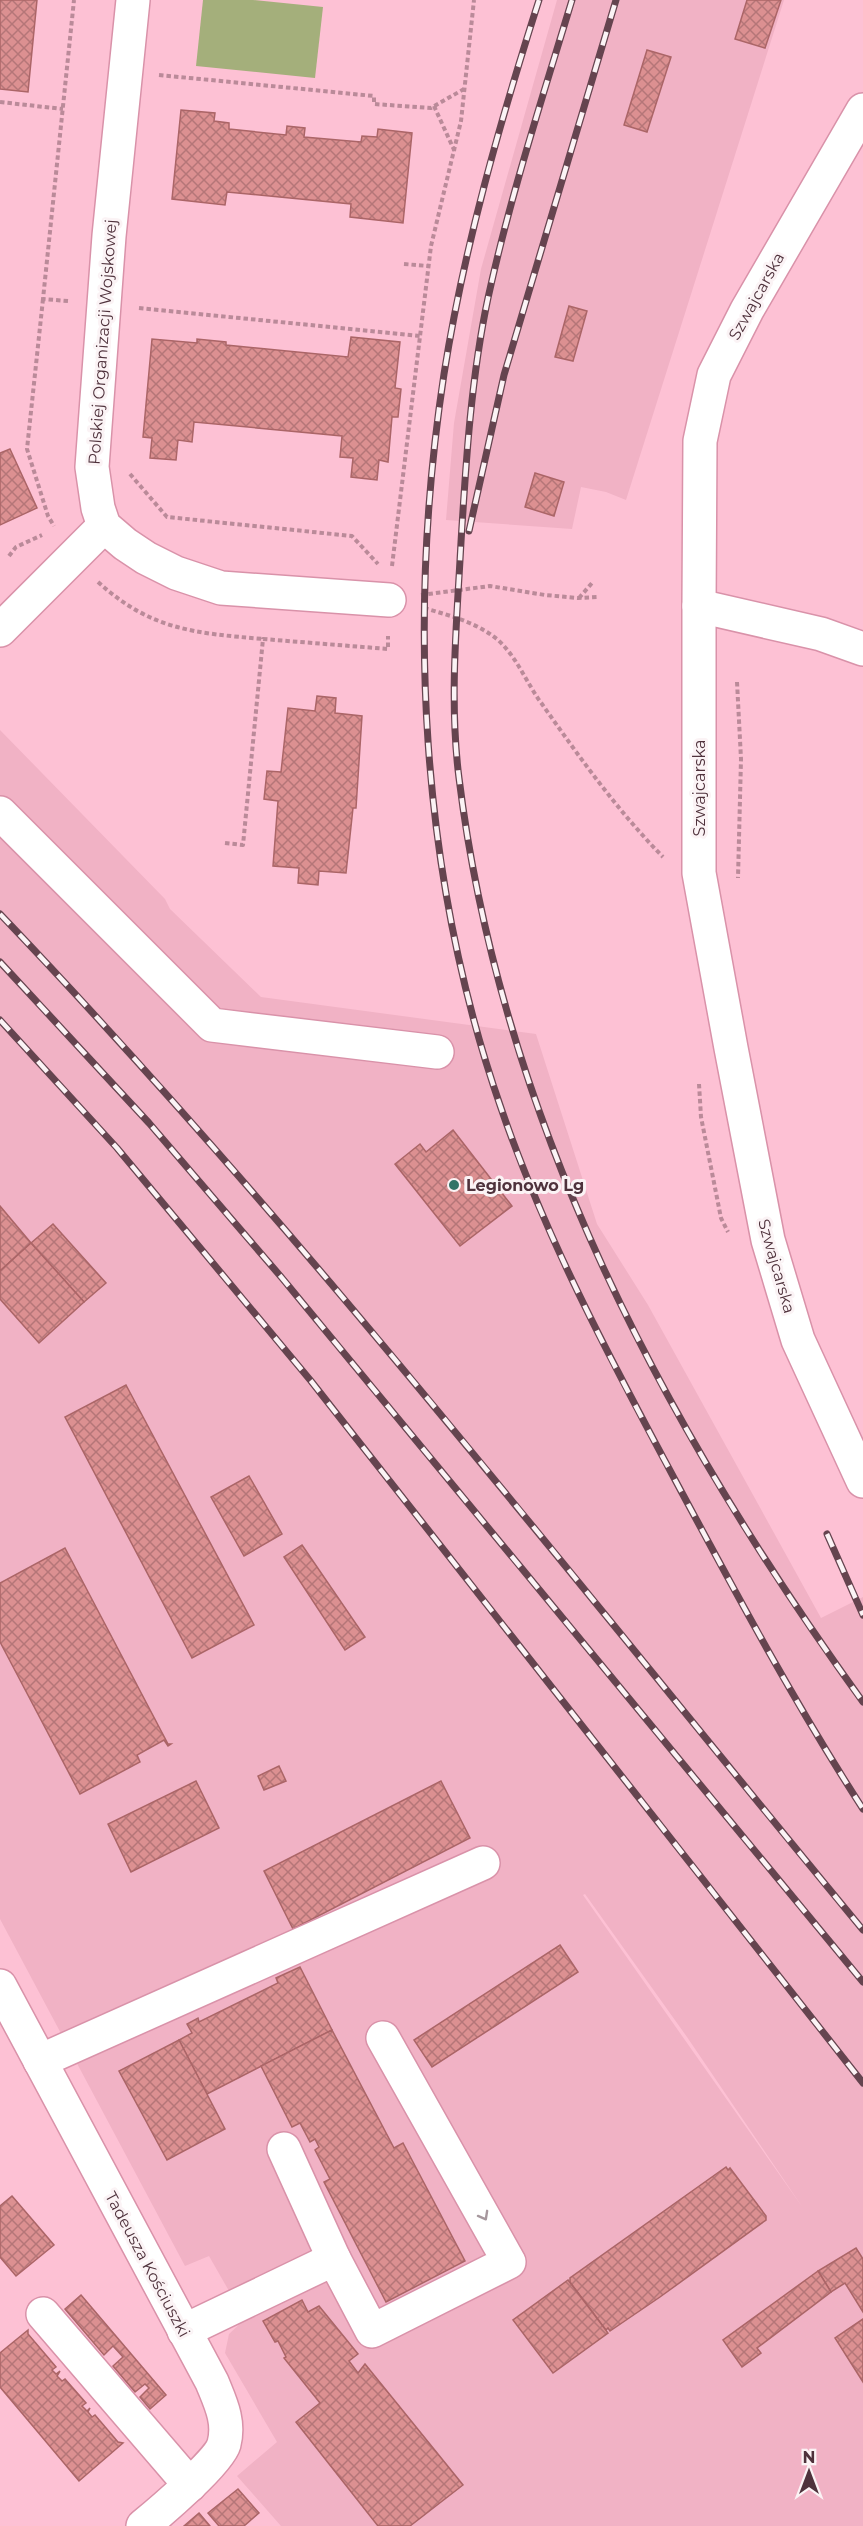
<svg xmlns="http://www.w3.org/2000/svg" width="863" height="2526" viewBox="0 0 863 2526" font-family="Montserrat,sans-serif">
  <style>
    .built { fill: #f1b2c5; fill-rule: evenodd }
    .pitch { fill: #a4af7b }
    .building { fill: url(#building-cross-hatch); stroke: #ab6567; stroke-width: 1.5 }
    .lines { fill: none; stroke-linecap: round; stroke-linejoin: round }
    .minor-casing { stroke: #d992a9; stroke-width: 36 }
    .path { stroke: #ba8a99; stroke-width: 4; stroke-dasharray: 4.5 3; stroke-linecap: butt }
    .minor { stroke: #fff; stroke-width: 33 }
    .rail-casing { stroke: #65444f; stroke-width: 7 }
    .rail { stroke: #fbf3f5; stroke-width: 4.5; stroke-dasharray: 14; stroke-linecap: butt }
    .oneway { stroke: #a7989e }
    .poi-dot { fill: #317467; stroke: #fbf3f5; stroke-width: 2 }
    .labels { text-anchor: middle; stroke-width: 6; stroke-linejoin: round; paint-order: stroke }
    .street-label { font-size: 16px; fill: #4f323c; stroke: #fbf3f5 }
    .poi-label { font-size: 16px; font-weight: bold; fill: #4f323c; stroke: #fbf3f5; text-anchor: start }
  </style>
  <defs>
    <pattern id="building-cross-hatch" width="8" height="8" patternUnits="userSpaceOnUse" patternTransform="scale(1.5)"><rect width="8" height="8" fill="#dc9091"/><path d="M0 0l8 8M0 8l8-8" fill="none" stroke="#b57678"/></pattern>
  </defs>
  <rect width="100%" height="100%" fill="#fdc1d4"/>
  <g class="built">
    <path d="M557,0h227l-158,500 -20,-8 -25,-5 -9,42 -126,-9 8,-97 27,-154z"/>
    <path d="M0,730l165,169 5,10 91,88 275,37 61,190 51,81 173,313 42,-21v929h-582l-44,-50 40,-34 -52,-89 4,-19 16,-15 -36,-63 -24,10 -185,-347zM585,1894l102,143 116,171 -220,-313z"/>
  </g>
  <path class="pitch" d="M203,0h50l70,7 -8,71 -119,-12z"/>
  <g class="building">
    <path d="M0,0h37l-9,92 -28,-3z"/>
    <path d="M747,0h34l-16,48 -30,-9z"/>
    <path d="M647,50l24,7 -24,75 -23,-7z"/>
    <path d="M181,110l34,3 -1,8 15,2v6l57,6 1,-9 18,2 -1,9 57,5 1,-6 15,1 1,-8 34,4 -9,90 -53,-6 1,-13 -124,-12 -2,13 -53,-6z"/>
    <path d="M569,306l18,5 -14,50 -18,-4z"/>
    <path d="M351,337l49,5 -5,46 6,1 -3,28h-6l-4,45 -9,-2 -2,20 -26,-3 2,-19 -13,-1 2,-21 -148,-14 -2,20 -14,-2 -2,20 -26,-2 2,-20 -9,-1 9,-98 45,4v-4l29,3v3l122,12z"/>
    <path d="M10,449l27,59 -37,17v-72z"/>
    <path d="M535,473l29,9 -10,34 -29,-9z"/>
    <path d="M317,696l19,2 -1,15 27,3 -6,92h-3l-7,65 -27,-2 -1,14 -20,-2 1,-15 -26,-2 5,-65 -14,-2 3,-28 14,1 7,-64 27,3z"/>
    <path d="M453,1130l59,76 -52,40 -65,-82 25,-20 6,8z"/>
    <path d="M0,1206l31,37 -31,28z"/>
    <path d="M53,1224l53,59 -22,19 -53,-59z"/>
    <path d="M31,1243l53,59 -45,41 -39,-44v-28z"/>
    <path d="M126,1385l128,240 -62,33 -127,-241z"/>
    <path d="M249,1476l33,58 -38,22 -33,-59z"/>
    <path d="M302,1545l63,92 -20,13 -61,-93z"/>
    <path d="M65,1548l103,196h3l-3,2 -4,-6 -27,15 3,7 -60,32 -80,-152v-59z"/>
    <path d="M279,1766l7,15 -22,9 -6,-14z"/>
    <path d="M196,1781l23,47 -88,44 -23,-48z"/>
    <path d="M441,1781l29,57 -177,91 -29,-58z"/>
    <path d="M560,1945l18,27 -146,95 -18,-27z"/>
    <path d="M300,1967l32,63 -125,64 -28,-54 13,-7 -5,-9 11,-6 1,4 79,-39 -2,-5z"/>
    <path d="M332,2030l62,118 9,-5 62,118 -79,41 -62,-120 6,-3 -15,-29 4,-3 -4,-8 -5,3 -10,-19 -8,4 -31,-61z"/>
    <path d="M179,2040l46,89 -58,31 -48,-89z"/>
    <path d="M726,2167l2,3 2,-2 36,48v4l-106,77 -50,34 -2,-3 -2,2 -36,-48v-4z"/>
    <path d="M12,2196l42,49 -38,31 -16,-19v-51z"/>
    <path d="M856,2248l7,11v53l-18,-29 -14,9 -13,-21z"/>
    <path d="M818,2271l13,21 -74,56 4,5 -19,14 -19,-27z"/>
    <path d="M568,2280l40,53 -55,40 -40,-53z"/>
    <path d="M81,2295l85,100 -16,14 -10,-12 9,-9 -4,-4 -10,8 -22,-26 10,-9 -10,-11 -9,9 -39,-46z"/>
    <path d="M302,2300l6,12 11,-6 39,48 -9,7 9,12 7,-9 98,121 -53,41h-32l-82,-104 24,-19 -36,-45 2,-1 -8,-16 -3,1 -12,-21z"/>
    <path d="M863,2319v63l-28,-44z"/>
    <path d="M28,2330v4l28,33 -4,3 4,4 4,-3 -3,5 5,5 3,-2 21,24 -4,3 5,5 3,-3 -2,4 4,5 3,-2 23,27 5,1 -44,38 -79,-94v-34z"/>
    <path d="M238,2489l21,24 -15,13h-25l-11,-13z"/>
    <path d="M199,2513l11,13h-26z"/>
  </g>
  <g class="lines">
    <g class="minor-casing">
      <g id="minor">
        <path d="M133,0l-24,236 -17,231 6,41 6,18 21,18 21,14 30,15 45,15 168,12"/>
        <path d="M863,110l-116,200 -33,65 -14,66 -1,165v267l32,175 37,192 30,100 65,141"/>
        <path d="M699,606l122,28 42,15"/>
        <path d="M0,630l104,-104"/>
        <path d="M0,813l212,212 225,27"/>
        <path d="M0,1986l212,396c8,20 18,39 12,62 -5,18 -64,68 -81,82"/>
        <path d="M40,2061l443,-198"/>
        <path d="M284,2149l50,110"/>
        <path d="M43,2314l147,171"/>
        <path d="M184,2331l150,-72 38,72 137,-69 -126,-224"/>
      </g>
    </g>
    <g class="path">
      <path d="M159,75l215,21v8l57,4 33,-19"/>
      <path d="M0,102l63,7"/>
      <path d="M434,106l21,46"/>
      <path d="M404,264l24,2"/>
      <path d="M43,299l-16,150 21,67 6,10"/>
      <path d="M68,301l-25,-2 31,-299"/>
      <path d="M139,308l281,28"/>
      <path d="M130,474l37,43 185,19 26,28"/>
      <path d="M9,556l7,-9 26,-12"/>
      <path d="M392,566l39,-320 30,-125 13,-121"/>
      <path d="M98,582c53,48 96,51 165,57"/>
      <path d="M421,595l69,-9 55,9 33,3 21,-1"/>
      <path d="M579,598l13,-15"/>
      <path d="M424,608c27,8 52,14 74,32 19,17 29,44 44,64 38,54 75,106 121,153"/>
      <path d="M737,682l4,77 -3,119"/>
      <path d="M225,843l18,2 20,-206 125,10v-13"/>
      <path d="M699,1084l2,33 20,101 7,14"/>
    </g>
    <use href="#minor" class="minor"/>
    <g class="rail-casing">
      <g id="rail">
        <path d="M539,0c-39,122 -75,247 -95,374 -37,242 -24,502 57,734 46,134 113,258 180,383 58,108 116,216 182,318"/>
        <path d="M572,0c-30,99 -62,197 -84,298 -17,80 -22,163 -27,244 -4,78 -12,158 -2,236 42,342 205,649 404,924"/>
        <path d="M469,531l35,-156 112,-375"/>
        <path d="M0,914c307,321 580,674 863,1016"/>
        <path d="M0,962l149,161 133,155 581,704"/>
        <path d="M0,1020l117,128 194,233 552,702"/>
        <path d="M827,1534l36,81"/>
      </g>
    </g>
    <use href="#rail" class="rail"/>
  </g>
  <defs><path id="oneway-chevron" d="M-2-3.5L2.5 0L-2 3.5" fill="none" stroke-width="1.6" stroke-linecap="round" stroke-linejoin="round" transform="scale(1.5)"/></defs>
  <use class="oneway" href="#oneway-chevron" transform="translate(484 2216) rotate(61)"/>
  <circle class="poi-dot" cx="454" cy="1185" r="6"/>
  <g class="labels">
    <g class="street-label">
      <text transform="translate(756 296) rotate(-61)" y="6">Szwajcarska</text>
      <text transform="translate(102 342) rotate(-86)" y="6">Polskiej Organizacji Wojskowej</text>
      <text transform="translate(699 788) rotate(-90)" y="6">Szwajcarska</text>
      <text transform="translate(777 1266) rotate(74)" y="6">Szwajcarska</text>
      <text transform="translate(148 2264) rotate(62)" y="6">Tadeusza Kościuszki</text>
    </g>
    <g class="poi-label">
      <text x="466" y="1191">Legionowo Lg</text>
    </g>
  </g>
  <g transform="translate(809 2472)" stroke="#fbf3f5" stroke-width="4.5" paint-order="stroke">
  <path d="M0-4.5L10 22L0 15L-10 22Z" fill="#4f323c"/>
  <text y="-9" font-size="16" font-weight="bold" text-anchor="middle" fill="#4f323c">N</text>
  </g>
</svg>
